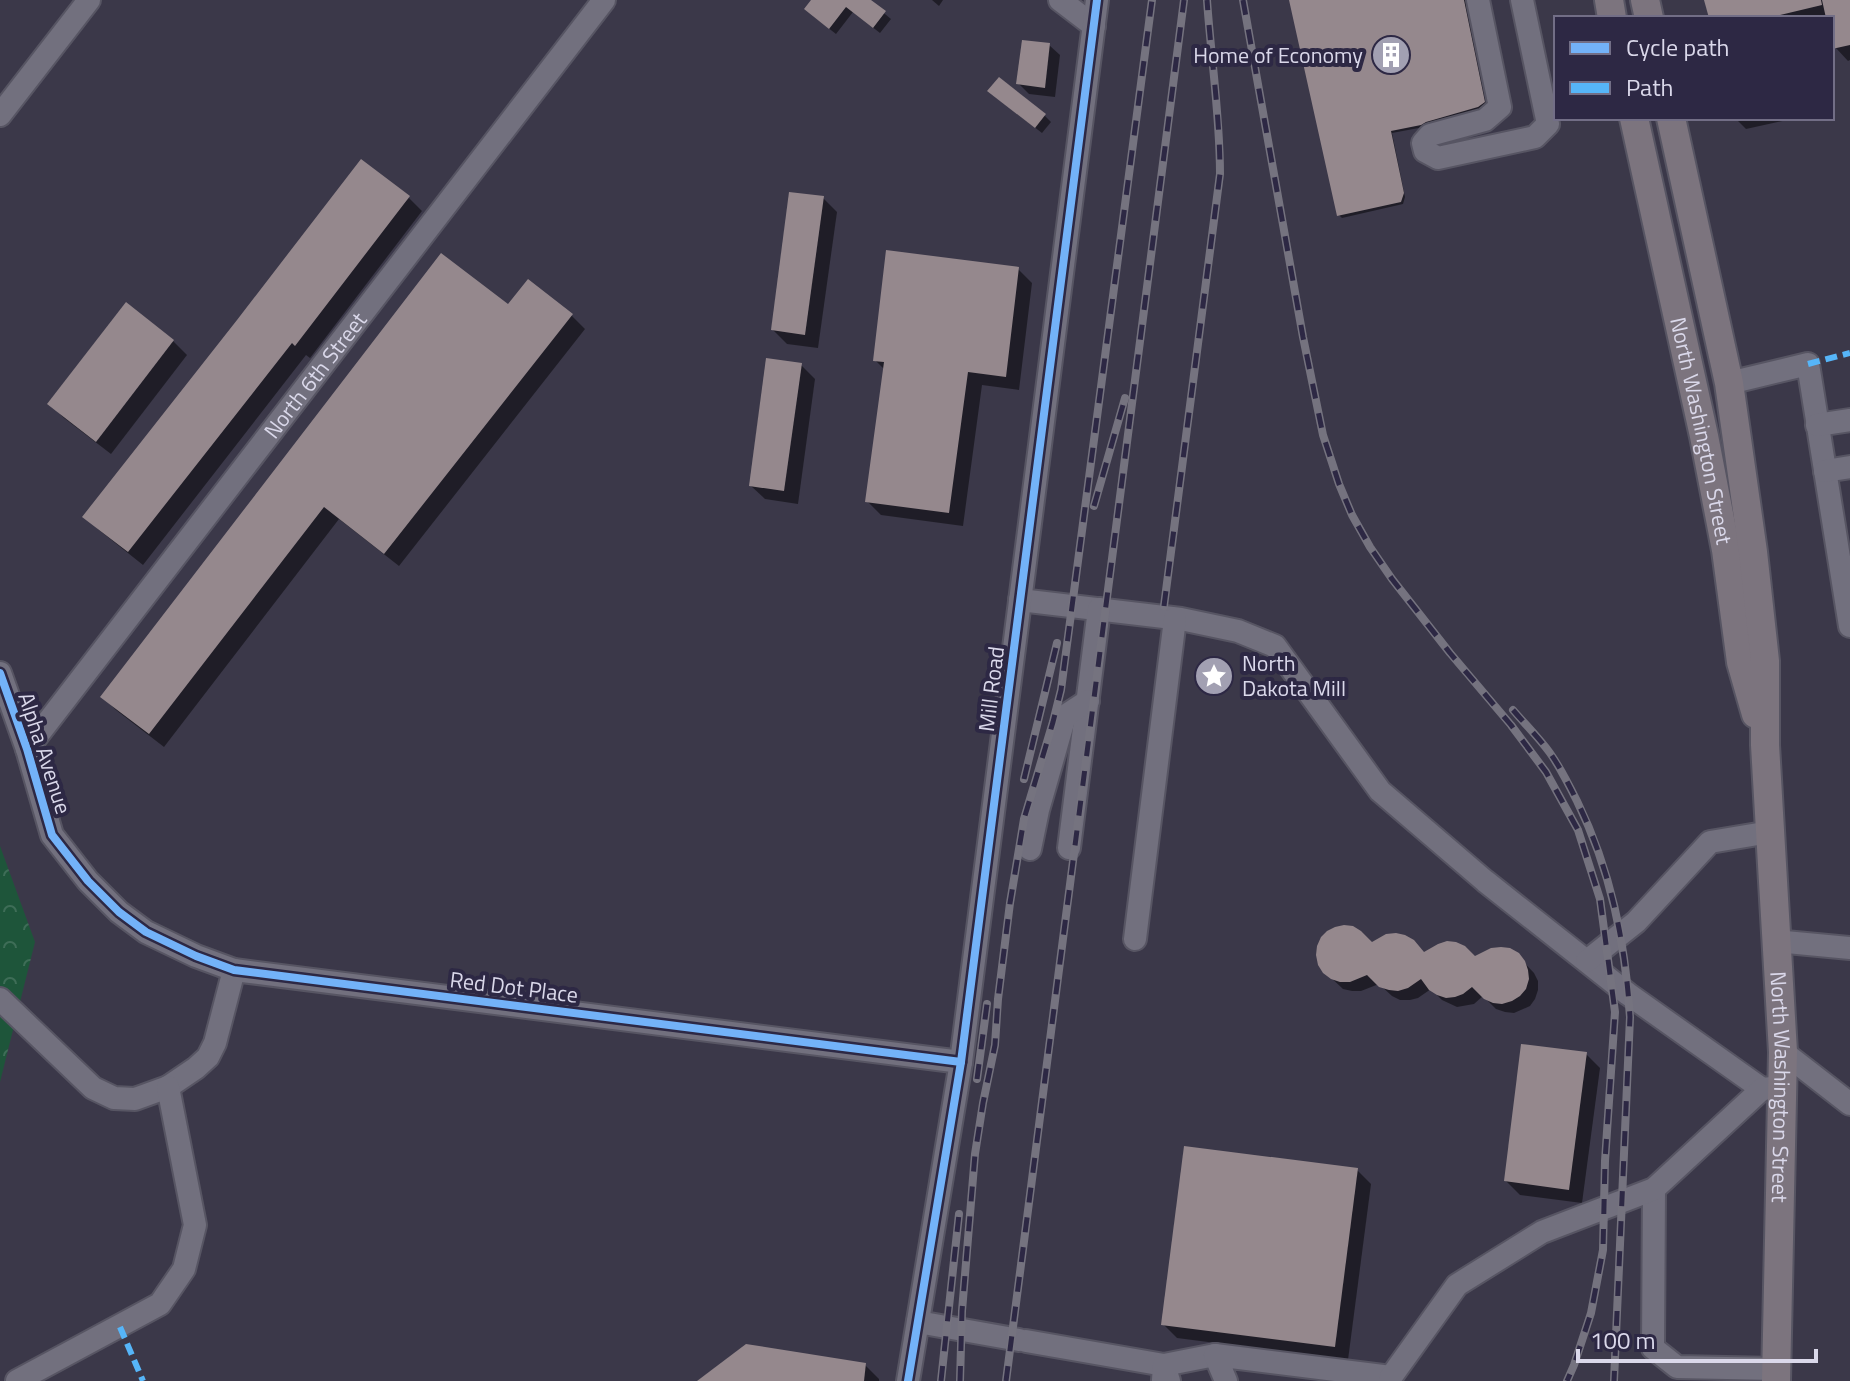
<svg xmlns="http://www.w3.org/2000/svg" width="1850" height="1381" viewBox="0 0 1850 1381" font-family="'Titillium Web',sans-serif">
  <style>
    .forest { fill: url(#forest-crowns) }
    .shadow { fill: #0007 }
    .building { fill: #95888d }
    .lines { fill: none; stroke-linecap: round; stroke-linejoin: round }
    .minor-casing { stroke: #575563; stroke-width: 26 }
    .major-casing { stroke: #575563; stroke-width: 32 }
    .minor { stroke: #72707e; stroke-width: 22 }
    .major { stroke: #7c747e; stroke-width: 28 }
    .rail-casing { stroke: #75737f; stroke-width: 8 }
    .rail { stroke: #2d2844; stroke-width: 5; stroke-dasharray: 15; stroke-linecap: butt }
    .quiet { stroke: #56b5f8; stroke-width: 6; stroke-dasharray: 12 6; stroke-linecap: butt }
    .cycleway-casing { stroke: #2d2844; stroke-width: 13 }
    .cycleway { stroke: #73b2f8; stroke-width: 8 }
    .labels { text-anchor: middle; stroke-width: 8; stroke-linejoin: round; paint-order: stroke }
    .poi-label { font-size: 22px; fill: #dad8ea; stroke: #2d2844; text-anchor: end }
    .street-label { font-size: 22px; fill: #dad8ea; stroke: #2d2844 }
  </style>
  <defs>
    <pattern id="forest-crowns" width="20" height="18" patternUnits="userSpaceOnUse" patternTransform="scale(2)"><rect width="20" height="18" fill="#1e553a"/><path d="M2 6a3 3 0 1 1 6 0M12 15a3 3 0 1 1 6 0" fill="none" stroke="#3e6d57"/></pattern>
  </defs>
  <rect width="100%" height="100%" fill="#3b3849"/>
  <path class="forest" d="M0,846l35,96 -35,140z"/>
  <g class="shadow">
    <path d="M814,0h54l23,19 -11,14 -27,-21 -17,22 -23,-18z"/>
    <path d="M932,0h11l-4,6z"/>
    <path d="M1291,0h177l-2,7 20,98 -5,4 -52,14 -5,4 -32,6 13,64 -2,7 -61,14 -3,-3z"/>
    <path d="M1706,0h144v60l-2,1 -13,-14 -3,-13v-16h-122z"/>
    <path d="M1049,45l11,10 -5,42 -26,-3 -10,-10z"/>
    <path d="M996,97l48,18 7,7 -9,11z"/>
    <path d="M1735,118h56v1l-45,10z"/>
    <path d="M409,198l13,13 -112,147 -4,-3 -163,210 -44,-35 -14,-13z"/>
    <path d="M823,198l14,14 -19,136 -31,-4 -14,-14z"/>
    <path d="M1018,269l14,14 -13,107 -37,-5 -19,141 -82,-11 -14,-14 18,-131 -10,-10z"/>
    <path d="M509,307l62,8 14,14 -186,237 -60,-47 -175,228 -48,-37 -14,-14z"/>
    <path d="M173,341l14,14 -76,99 -47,-36 -14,-14z"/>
    <path d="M801,365l14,14 -17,125 -33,-5 -14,-13z"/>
    <path d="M1372,944l53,10 50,5 42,-4 17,18 4,8v9l-3,9 -5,7 -16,7 -9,-1 -9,-3 -13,-13 -9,8 -17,3 -15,-7 -11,-11 -13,9 -8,2h-10l-8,-4 -13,-12 -18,7h-9l-9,-2 -18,-17z"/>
    <path d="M1586,1054l14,14 -18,135 -62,-8 -14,-14z"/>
    <path d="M1357,1170l14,14 -23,176 -171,-22 -14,-14z"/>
    <path d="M865,1365l14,14v2h-172z"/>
  </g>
  <g class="building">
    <path d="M811,0h60l15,11 -13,17 -27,-21 -17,22 -25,-20z"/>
    <path d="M1289,0h175l21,102 -7,5 -52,15 -5,3 -30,6 13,62 -3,9 -64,14z"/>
    <path d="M1704,0h117l1,5 -54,13h-59z"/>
    <path d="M1822,0h28v45l-18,4v-31h-6z"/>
    <path d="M1022,40l28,3 -5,45 -29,-4z"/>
    <path d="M999,77l47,37 -11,14 -48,-37z"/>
    <path d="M361,159l49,37 -115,150 -3,-3 -164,209 -46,-35 155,-197z"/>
    <path d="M789,192l35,4 -19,139 -34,-5z"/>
    <path d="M886,250l133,17 -13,110 -38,-5 -19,141 -84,-11 19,-140 -11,-1z"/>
    <path d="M441,253l67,51 20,-25 45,35 -189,240 -60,-47 -175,227 -49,-37z"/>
    <path d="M126,302l48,38 -78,102 -49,-38z"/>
    <path d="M766,358l36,5 -18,128 -35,-5z"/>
    <path d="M1344,925l9,1 8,5 11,11 14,-8 10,-1 9,2 9,5 10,12 14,-8 9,-3 9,1 9,4 10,10 16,-8 10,-1 9,1 9,5 6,8 3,9 1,9 -3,10 -6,7 -8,5 -10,3 -9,-1 -9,-4 -12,-12 -9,7 -8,3 -9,1 -9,-3 -8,-5 -8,-11 -13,9 -10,3 -9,-1 -10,-3 -12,-12 -17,7h-10l-9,-3 -8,-6 -5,-8 -2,-10 1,-9 4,-9 6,-6 8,-4z"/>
    <path d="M1521,1044l66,8 -18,138 -65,-9z"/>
    <path d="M1184,1146l174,22 -23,179 -174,-22z"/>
    <path d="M746,1344l120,19 -2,18h-167z"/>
  </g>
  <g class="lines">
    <g class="minor-casing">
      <g id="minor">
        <path d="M1060,0l34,26"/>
        <path d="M1478,0l22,107 -15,13 -55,15 -7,8 2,8 13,7 97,-21 13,-13 -26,-124"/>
        <path d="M0,115l89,-115"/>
        <path d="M1729,383l79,-19 42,262"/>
        <path d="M1817,425l33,-5"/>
        <path d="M1825,471l25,-4"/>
        <path d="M1020,600l161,19 57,12 37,15 105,145 105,90 143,113 134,95 20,-2"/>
        <path d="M0,673l27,76 25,86 36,46 31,31 27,20 50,24 38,14 727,92"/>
        <path id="s1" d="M27,749l577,-749"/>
        <path d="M1069,848l30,-239"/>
        <path d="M1030,849l8,-39 27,-94 23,-15"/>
        <path d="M1135,939l40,-320"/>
        <path d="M1776,941l74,7"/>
        <path d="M1587,961l49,-39 74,-80 60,-10"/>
        <path d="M0,999l93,89 21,10 21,1 33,-12 28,-19 12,-11 7,-14 19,-73"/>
        <path d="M1783,1052l67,52"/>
        <path d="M1654,1189l-1,159 24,19 99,2"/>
        <path d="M918,1322l101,18"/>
        <path d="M1026,1341l138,24 5,16"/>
        <path d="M1163,1380l1,-15 51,-10"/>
        <path d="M17,1381l143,-77 24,-35 11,-44 -27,-138"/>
        <path d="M908,1381l53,-319 136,-1062"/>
        <path d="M1226,1381l-11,-26 176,22"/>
        <path d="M1390,1381l1,-4 66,-92 85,-53 112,-43 108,-100"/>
      </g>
    </g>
    <g class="major-casing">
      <g id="major">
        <path d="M1609,0l3,18"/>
        <path d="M1645,0l4,18"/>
        <path id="s2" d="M1634,118l70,318 22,114 15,112 15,52"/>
        <path id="s3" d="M1671,118l58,265 24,169 12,109v84l18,307 -7,329"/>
      </g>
    </g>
    <use href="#minor" class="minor"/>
    <use href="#major" class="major"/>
    <g class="rail-casing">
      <g id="rail">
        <path d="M1243,0l60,337 20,98 16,49 13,31 18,32 22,32 58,74 61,72 35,47 32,58 22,69 15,113 -10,149 -2,89 -12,63 -17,52 -7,16"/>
        <path d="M1094,506l31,-108"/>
        <path d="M1164,606l56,-432c0,-59 -9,-116 -13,-174"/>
        <path d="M1513,710c12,14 26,28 37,43 10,14 19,32 27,48 34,70 48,140 53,216l-16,364"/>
        <path d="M1024,779l33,-136"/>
        <path d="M977,1079l10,-75"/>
        <path d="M941,1381l18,-167"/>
        <path d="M960,1381l2,-70 13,-157 8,-51 12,-58 3,-46 12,-96 14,-84 29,-97 8,-32 91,-690"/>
        <path d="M1006,1381l178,-1381"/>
      </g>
    </g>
    <use href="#rail" class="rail"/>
    <g class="quiet">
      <path d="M1808,364l42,-11"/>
      <path d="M120,1327l23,54"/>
    </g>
    <g class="cycleway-casing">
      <g id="cycleway">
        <path d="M0,673l27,76 25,86 36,46 31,31 27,20 50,24 38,14 727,92"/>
        <path d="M908,1381l53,-319 136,-1062"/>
      </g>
    </g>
    <use href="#cycleway" class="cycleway"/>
  </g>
  <defs>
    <g id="building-disc" transform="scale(2)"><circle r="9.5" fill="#a2a0b2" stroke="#2d2844"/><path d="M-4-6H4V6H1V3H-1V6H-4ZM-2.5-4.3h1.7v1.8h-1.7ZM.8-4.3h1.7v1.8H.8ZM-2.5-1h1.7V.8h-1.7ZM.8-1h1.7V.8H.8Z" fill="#fff"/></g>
    <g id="sight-disc" transform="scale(2)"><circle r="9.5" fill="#a2a0b2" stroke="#2d2844"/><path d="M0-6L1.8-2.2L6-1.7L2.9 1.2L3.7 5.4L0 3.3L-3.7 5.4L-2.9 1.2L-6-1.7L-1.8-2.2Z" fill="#fff"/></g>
  </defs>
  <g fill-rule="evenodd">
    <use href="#building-disc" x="1391" y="55"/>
    <use href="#sight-disc" x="1214" y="676"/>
  </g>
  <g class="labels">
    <g class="poi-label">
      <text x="1363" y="63">Home of Economy</text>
      <text x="1242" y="671" text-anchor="start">North<tspan x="1242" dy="25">Dakota Mill</tspan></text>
    </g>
    <g class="street-label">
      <text dy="8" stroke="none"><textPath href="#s1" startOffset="472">North 6th Street</textPath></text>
      <text dy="8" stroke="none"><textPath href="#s2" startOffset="320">North Washington Street</textPath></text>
      <text transform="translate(991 689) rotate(-83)" y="8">Mill Road</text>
      <text transform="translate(45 753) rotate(72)" y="8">Alpha Avenue</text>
      <text transform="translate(514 987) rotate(7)" y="8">Red Dot Place</text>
      <text dy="8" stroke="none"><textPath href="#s3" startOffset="978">North Washington Street</textPath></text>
    </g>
  </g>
  <rect x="1554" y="16" width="280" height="104" fill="#2d2844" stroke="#726e86" stroke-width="2"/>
  <rect x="1570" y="42" width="40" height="12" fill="#73b2f8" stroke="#726e86" stroke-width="2"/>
  <text x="1626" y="56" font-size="24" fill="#dad8ea">Cycle path</text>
  <rect x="1570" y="82" width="40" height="12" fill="#56b5f8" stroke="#726e86" stroke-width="2"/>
  <text x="1626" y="96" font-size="24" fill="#dad8ea">Path</text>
  <path d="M1578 1349v12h238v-12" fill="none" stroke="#dad8ea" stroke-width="4"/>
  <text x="1590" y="1349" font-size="24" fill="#dad8ea" stroke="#2d2844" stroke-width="6" paint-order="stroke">100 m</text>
</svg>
